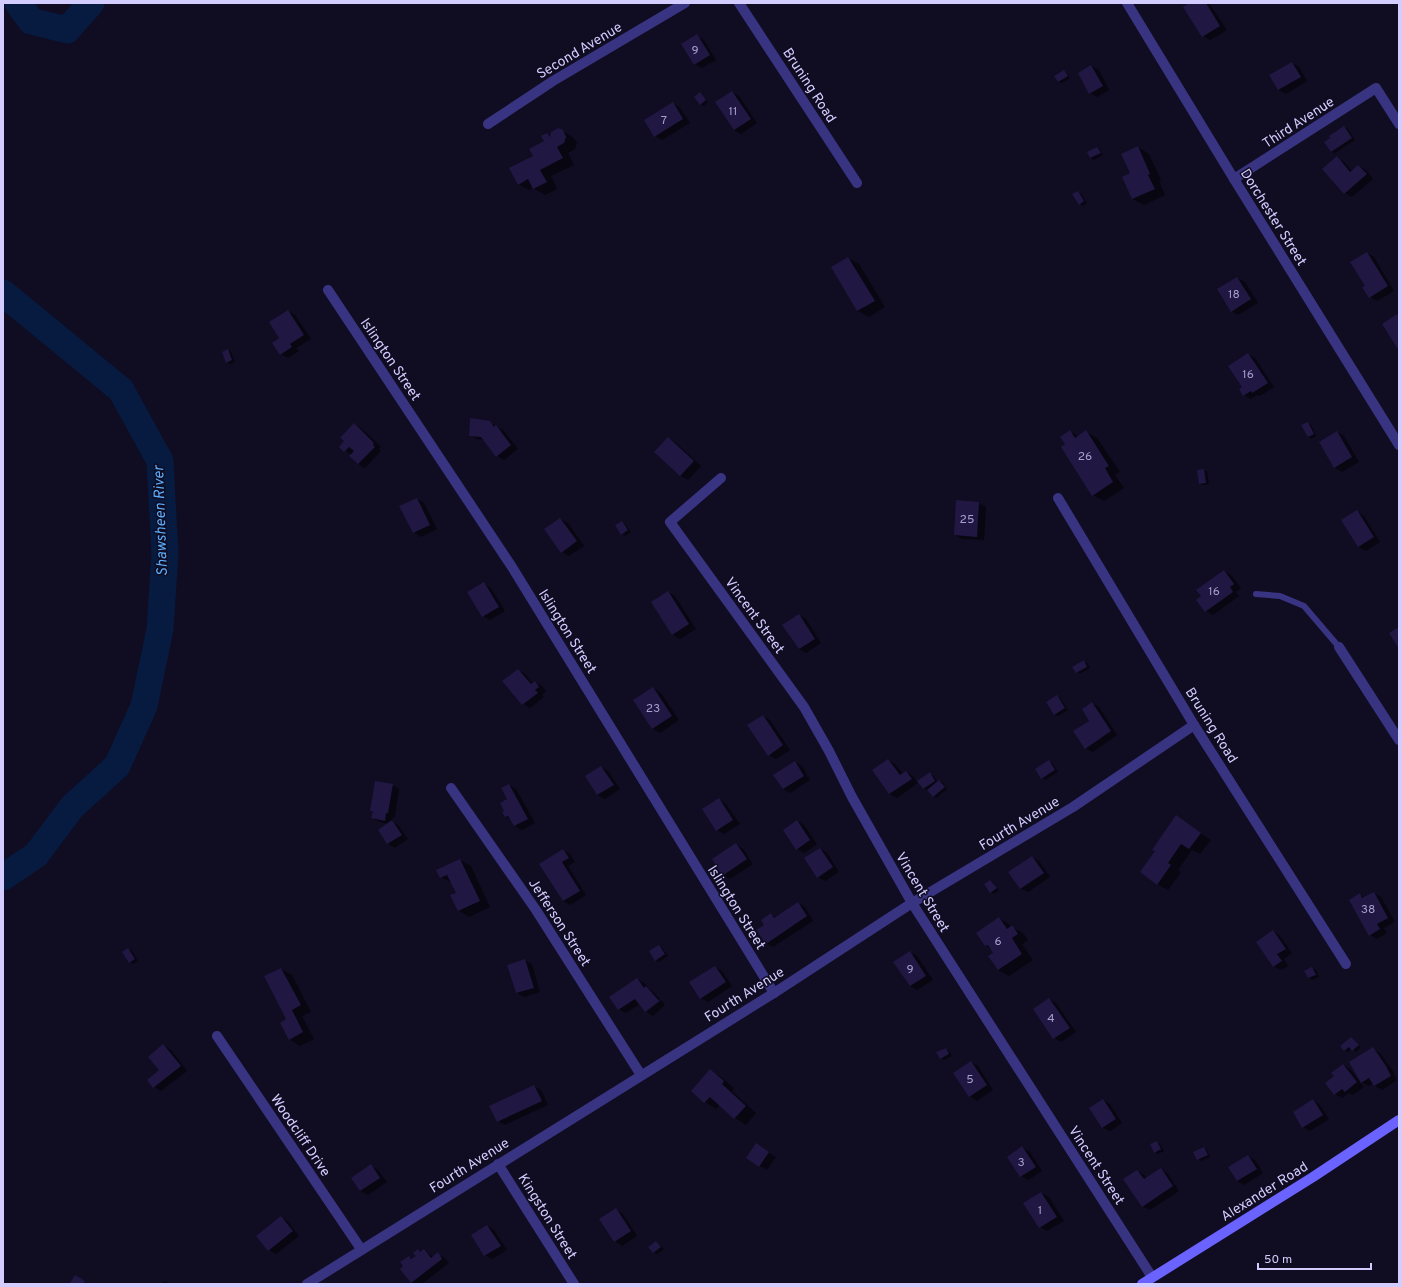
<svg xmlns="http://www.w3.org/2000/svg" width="1402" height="1287" viewBox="0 0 1402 1287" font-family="Overpass,sans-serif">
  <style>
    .shadow { fill: #0007 }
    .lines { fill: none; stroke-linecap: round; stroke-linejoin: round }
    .river { stroke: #071a3f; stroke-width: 27 }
    .building { fill: #211743 }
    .lane { stroke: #393482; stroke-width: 6 }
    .street { stroke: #393482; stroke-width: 10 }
    .secondary { stroke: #6a63ff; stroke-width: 10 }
    .labels { text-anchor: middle; stroke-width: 3; stroke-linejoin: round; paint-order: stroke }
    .number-label { font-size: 12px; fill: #a69fd0 }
    .street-label { font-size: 14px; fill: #d3ccff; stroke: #100c21 }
    .water-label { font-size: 15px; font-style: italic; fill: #5aafff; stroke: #100c21 }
  </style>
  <rect width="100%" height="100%" fill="#100c21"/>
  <g class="shadow">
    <path d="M1191,3h18l18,27 -17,10 -7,-4z"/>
    <path d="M697,36l7,4 12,20 -14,8 -7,-4z"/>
    <path d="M1292,63l7,4 8,14 -21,13 -7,-4 -8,-14z"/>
    <path d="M1091,66l8,4 10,20 -12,7 -7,-4z"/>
    <path d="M1064,71l3,2 3,5 -8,5 -4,-1z"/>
    <path d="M732,92l7,4 18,27 -16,11 -7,-4z"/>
    <path d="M700,94l8,8 -4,4 -4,-2z"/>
    <path d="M673,103l7,5 10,15 -28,17 -7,-4z"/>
    <path d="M1344,127l4,2 7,11 -20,13 -4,-2z"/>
    <path d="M563,131l11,7 3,5 -2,6 -7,4 6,12 -23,11 6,13 -12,6 -12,-7 -4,2 -11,-6 16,-28 12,-15 1,-7 4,2z"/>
    <path d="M1138,147l11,7 12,26 -2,1 6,14 -21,10 -11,-6 -10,-21 8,-4z"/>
    <path d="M1097,148l3,2 3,5 -9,5 -3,-2 -3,-6z"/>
    <path d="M1337,157l7,5 8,9 6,-5 8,4 7,9 -21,18 -7,-4 -21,-24z"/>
    <path d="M1078,192l3,2 6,9 -4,3 -3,-2z"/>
    <path d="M1367,253l7,4 20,34 -17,10 -7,-4 -4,-11z"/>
    <path d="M848,258l11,6 26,43 -16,10 -11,-6 -26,-44z"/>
    <path d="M1237,278l8,4 13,21 -20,12 -7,-4 -13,-21z"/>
    <path d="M288,311l7,4 16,24 -15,9 3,3 -11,7 -7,-4 -1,-15z"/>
    <path d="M228,350l3,2 4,10 -5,2 -4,-2z"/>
    <path d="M1248,354l7,4 19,29 -14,9 -3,-1 -6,4 -7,-4v-8z"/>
    <path d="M489,422l15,9 14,18 -14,11 -7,-4 -12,-16 -8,-1 -7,-4z"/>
    <path d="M1308,423l3,2 5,11 -4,3 -4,-2z"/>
    <path d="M354,424l7,4 20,19 -2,2 2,2 -16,17 -7,-4 -6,-9 -12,-8 6,-6z"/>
    <path d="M1070,431l8,5 8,-4 11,6 23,34 -5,3 9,13 -20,13 -11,-6 -27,-50z"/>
    <path d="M1337,432l7,4 15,26 -17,10 -7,-4 -15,-26z"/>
    <path d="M668,438l7,4 26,24 -13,14 -7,-4 -26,-24z"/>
    <path d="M1204,470l3,1 2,13 -6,1 -4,-2z"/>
    <path d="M417,499l7,4 13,26 -16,8 -7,-5z"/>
    <path d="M979,503l7,4 -2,33 -22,-1 -7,-4z"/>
    <path d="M1357,512l7,4 16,26 -14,9 -7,-4z"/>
    <path d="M560,519l8,4 16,23 -15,10 -7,-4z"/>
    <path d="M622,522l3,2 6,8 -6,4 -3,-2z"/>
    <path d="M1224,571l7,4 10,13 -5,4 3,4 -26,19 -7,-4z"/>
    <path d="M484,584l7,4 14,23 -15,9 -7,-4z"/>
    <path d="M668,592l7,4 21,33 -16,10 -7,-4 -21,-33z"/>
    <path d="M799,615l7,4 15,24 -15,10 -7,-4z"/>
    <path d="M1084,661l3,2 3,5 -10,6 -3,-2z"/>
    <path d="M518,670l7,4 8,10 2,-2 7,4 4,5 -4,4 2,2 -14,11 -7,-4z"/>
    <path d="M653,688l8,5 18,27 -19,13 -7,-4 -18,-28z"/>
    <path d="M1057,696l3,2 8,12 -10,6 -3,-2z"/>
    <path d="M1092,703l7,4 18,28 -24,17 -8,-4 6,-27z"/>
    <path d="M763,716l7,4 20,30 -14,9 -7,-4z"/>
    <path d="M888,760l7,4 8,10 3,-2 7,4 4,6 13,-8 3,1 5,8 2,-2 3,2 4,6 -11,9 -8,-9 -1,1 -4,-2 -4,-6 -22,16 -7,-4 -16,-24z"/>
    <path d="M1049,761l3,2 6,9 -13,8 -3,-2z"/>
    <path d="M795,762l7,4 8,14 -20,13 -7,-4z"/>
    <path d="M601,767l7,4 12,18 -15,10 -8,-4z"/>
    <path d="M392,785l7,4 -4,28h-2l-1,4 7,5 9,13 -13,9 -7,-4 -9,-14 10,-6 -9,-2 -8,-4 2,-6 -3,-2z"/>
    <path d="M509,785l7,4 19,34 -13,7 -7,-4 -3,-6 -6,-3z"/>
    <path d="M719,799l7,5 14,20 -16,10 -7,-4z"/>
    <path d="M1176,817l35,23 -11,14 -8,-4 -14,20 3,2 -13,18 -11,-6 -1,-33z"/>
    <path d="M797,821l7,4 13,19 -13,9 -7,-4z"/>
    <path d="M736,844l7,5 10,15 -23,15 -7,-4z"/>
    <path d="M820,849l7,4 12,19 -14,9 -7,-4z"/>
    <path d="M563,850l7,4 5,8 -7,4 18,29 -16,10 -7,-4 -22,-37z"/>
    <path d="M1032,857l7,4 11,16 -22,15 -8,-4z"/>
    <path d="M460,860l11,6 19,41 -21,10 -11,-7 -1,-16 -5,-11 -11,-6z"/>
    <path d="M990,881l3,2 6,7 -5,4 -3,-2 -6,-8z"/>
    <path d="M1374,893l7,4 14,25 -11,6 3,5 -10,6 -7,-4 -10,-40 5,3z"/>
    <path d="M798,903l7,4 8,14 -40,26 -7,-4v-18l5,-10 5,2z"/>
    <path d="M999,918l11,7 1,2 12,6 5,7 -6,4 11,16 -24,16 -11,-6 -4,-17 -2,-4 -6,-3z"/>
    <path d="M1273,931l7,5 12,17 -8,6 4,7 -7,4 -7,-4z"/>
    <path d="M659,946l3,2 6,8 -9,6 -3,-2z"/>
    <path d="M128,949l4,2 6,10 -5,3 -3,-2z"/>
    <path d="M910,952l7,4 16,24 -16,10 -7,-4z"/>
    <path d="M524,960l8,4 8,28 -16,5 -7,-4z"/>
    <path d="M715,967l7,4 10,15 -24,16 -7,-4z"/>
    <path d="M1312,968l4,2 3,7 -7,3 -3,-2z"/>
    <path d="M281,969l11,6 19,37 -9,4 12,23 -14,7 -11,-7z"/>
    <path d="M637,979l7,4 4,5 5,4 7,7 -13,11v2l-7,-8 -14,9 -7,-4z"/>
    <path d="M1049,999l7,4 20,29 -15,10 -7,-4z"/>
    <path d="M661,1000l4,5 -12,11 -6,-4z"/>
    <path d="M1351,1038l10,9 -5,5 -4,-3 -4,3 -3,-2z"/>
    <path d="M164,1046l7,4 16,21 -26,20 -7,-4 -6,-7 12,-10z"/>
    <path d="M946,1049l3,2 3,5 -8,4 -3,-2z"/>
    <path d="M1373,1049l7,4 13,18 4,9 -15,10 -7,-4 -1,-3 -5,3 -8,-4z"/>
    <path d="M971,1062l7,4 15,24 -16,11 -7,-5 -15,-23z"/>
    <path d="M1343,1065l7,4 14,18 -11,8 -4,-2 -7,5 -7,-4v-18z"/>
    <path d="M710,1070l11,7 13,11 -2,3 24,22 -10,12 -11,-7 -15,-13 -4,4 -11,-7 -13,-11z"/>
    <path d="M534,1086l7,4 7,15 -43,20 -7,-4z"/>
    <path d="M1103,1100l7,4 12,19 -12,8 -8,-4z"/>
    <path d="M1313,1100l7,5 9,14 -19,12 -7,-4z"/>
    <path d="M1157,1142l3,2 4,7 -6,3 -3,-2z"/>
    <path d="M1022,1148l8,4 12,19 -14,9 -7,-4z"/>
    <path d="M1204,1148l3,2 3,7 -9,4 -3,-2z"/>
    <path d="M763,1149l13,8 -9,13 -20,-12z"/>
    <path d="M1248,1156l7,4 8,13 -19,12 -7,-4z"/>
    <path d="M371,1166l7,4 9,12 -19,13 -7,-4 -9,-13z"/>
    <path d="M1161,1169l7,5 11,17 -29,19 -8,-4 -5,-35 7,4 3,4z"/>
    <path d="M1041,1193l8,4 15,24 -17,10 -7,-4z"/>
    <path d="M616,1210l7,4 14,22 -15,10 -7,-5z"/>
    <path d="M281,1217l7,5 11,14 -23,18 -7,-4z"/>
    <path d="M487,1226l7,4 13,20 -15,9 -7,-4z"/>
    <path d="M657,1242l7,7 -7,5 -3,-2z"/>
    <path d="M418,1250l4,2 2,-1 9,6 5,-3 7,4 4,5 -27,21h-8l-2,-2 -8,-15 5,-10 4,2 4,-3z"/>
    <path d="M76,1277l11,7 -15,-1z"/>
    <path d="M165,1281l4,3h-9z"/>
  </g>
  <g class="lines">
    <g class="river">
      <path d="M18,3l13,18 36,9 24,-27"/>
      <path d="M3,293l118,97 39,71 5,93 -5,75 -16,77 -27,60 -45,41 -36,48 -33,22"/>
    </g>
  </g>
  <g class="building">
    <path d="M1189,3h17l14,23 -18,11 -19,-30z"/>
    <path d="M697,34l13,21 -16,10 -13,-21z"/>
    <path d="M1292,62l9,15 -23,13 -9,-15z"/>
    <path d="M1091,65l12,21 -14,8 -11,-21z"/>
    <path d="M1064,70l4,6 -10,6 -4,-6z"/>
    <path d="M732,91l19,28 -17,11 -19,-28z"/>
    <path d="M700,92l6,8 -6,5 -6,-8z"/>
    <path d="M673,102l10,17 -29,18 -10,-17z"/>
    <path d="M1344,126l8,12 -21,14 -7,-10 6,-4 -1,-2z"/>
    <path d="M558,128l5,2 3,7 -2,6 -7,4 6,11 -23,12 7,12 -14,7 -5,-10 -10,6 -9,-17 24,-12 -4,-7 15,-8 -3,-5 6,-3 3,4 1,-5z"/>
    <path d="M1138,146l12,28 -2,1 7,14 -23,10 -10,-22 8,-4 -9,-19z"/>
    <path d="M1097,147l4,6 -11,5 -3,-6z"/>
    <path d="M1337,156l13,16 8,-7 9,9 -23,20 -22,-25z"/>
    <path d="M1078,191l6,10 -5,4 -7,-11z"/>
    <path d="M1367,252l21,34 -19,12 -7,-11 3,-1 -15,-24z"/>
    <path d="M848,257l27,44 -18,10 -26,-44z"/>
    <path d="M1237,277l14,22 -20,13 -14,-23z"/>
    <path d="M288,310l16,25 -14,9 2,3 -12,8 -8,-12 7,-5 -10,-16z"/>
    <path d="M1397,314l2,3v30l-2,1 -15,-24z"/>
    <path d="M228,349l4,11 -6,3 -4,-11z"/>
    <path d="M1248,353l20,30 -16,10 -1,-2 -8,5 -4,-7 3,-2 -14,-21z"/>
    <path d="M470,418l20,3 4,6 2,-2 15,20 -15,12 -15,-20 -12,-1z"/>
    <path d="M1308,422l6,12 -6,3 -7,-12z"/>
    <path d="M354,423l20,20 -1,2 2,2 -17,17 -9,-8 5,-5 -5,-4 -5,5 -5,-5 5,-6 -4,-3z"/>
    <path d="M1070,430l5,8 11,-8 23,36 -4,2 8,14 -21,14 -31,-49 4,-3 -5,-7z"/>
    <path d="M1337,431l15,26 -18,11 -15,-26z"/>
    <path d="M668,437l26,24 -14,15 -26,-24z"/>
    <path d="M1204,469l2,14 -7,1 -2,-14z"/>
    <path d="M417,498l13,27 -17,8 -14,-27z"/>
    <path d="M956,500l23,2 -2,35 -23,-2z"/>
    <path d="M1357,510l17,27 -16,10 -17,-27z"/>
    <path d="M560,518l17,23 -16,12 -17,-24z"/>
    <path d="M622,521l6,9 -7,5 -6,-10z"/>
    <path d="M1224,570l10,14 -4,3 3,5 -28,20 -9,-12 5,-4 -5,-6z"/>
    <path d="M484,582l15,25 -17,10 -15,-25z"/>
    <path d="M668,591l21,33 -17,11 -21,-33z"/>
    <path d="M799,614l16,25 -16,10 -17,-24z"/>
    <path d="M1399,627v22l-10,-16z"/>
    <path d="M1084,660l3,7 -11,6 -4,-6z"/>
    <path d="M518,669l13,15 4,-3 4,6 -4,3 3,3 -16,12 -20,-24z"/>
    <path d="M653,687l19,29 -20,13 -19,-29z"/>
    <path d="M1057,695l8,13 -11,7 -8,-13z"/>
    <path d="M1092,702l19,29 -26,18 -12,-18 16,-10 -7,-12z"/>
    <path d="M763,715l20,30 -15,11 -21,-31z"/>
    <path d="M888,759l12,16 6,-4 6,8 -23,15 -17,-24z"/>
    <path d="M1049,760l6,10 -14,9 -6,-10z"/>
    <path d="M795,761l9,15 -21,13 -10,-14z"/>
    <path d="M601,766l13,19 -17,10 -12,-19z"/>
    <path d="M930,772l5,9 -12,8 -6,-8z"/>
    <path d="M939,780l6,7 -12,10 -6,-7z"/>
    <path d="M375,781l18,3 -5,29h-2l-1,8 -14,-3 2,-7h-3z"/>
    <path d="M509,784l19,35 -14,7 -6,-10 -3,1 -3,-5 2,-1 -4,-8 7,-4 -6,-11z"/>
    <path d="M719,798l14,22 -17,11 -14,-22z"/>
    <path d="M1176,815l25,18 -12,16 -8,-5 -13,19 3,2 -14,20 -17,-13 15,-21 -3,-1z"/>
    <path d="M392,820l10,15 -15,9 -9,-14z"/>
    <path d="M797,820l13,20 -14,10 -13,-20z"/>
    <path d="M736,843l11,16 -25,17 -10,-17z"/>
    <path d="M820,848l13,19 -16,11 -13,-20z"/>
    <path d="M563,849l6,9 -7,4 18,29 -17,10 -24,-37z"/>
    <path d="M1032,856l12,17 -24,16 -12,-17z"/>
    <path d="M460,859l20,42 -22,10 -8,-16 6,-2 -9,-18 -7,3 -4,-8z"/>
    <path d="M990,880l7,8 -7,5 -6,-9z"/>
    <path d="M1374,892l14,26 -11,6 3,5 -11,7 -20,-36 11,-7 2,5z"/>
    <path d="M798,902l9,14 -41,28 -10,-14 8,-5 -3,-5 10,-7 3,5z"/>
    <path d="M999,917l8,12 5,-4 6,9 -6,4 10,16 -24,16 -10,-14 5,-3 -5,-8 -3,1 -9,-13z"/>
    <path d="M1273,930l13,19 -9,5 5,7 -9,6 -17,-25z"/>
    <path d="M659,945l6,9 -10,7 -6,-10z"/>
    <path d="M128,948l7,11 -6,4 -7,-11z"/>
    <path d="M910,951l16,25 -16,10 -17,-24z"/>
    <path d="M525,959l9,29 -18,5 -9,-28z"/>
    <path d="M715,966l11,16 -26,17 -11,-17z"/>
    <path d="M1312,967l4,8 -8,3 -4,-7z"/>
    <path d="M281,968l20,37 -9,5 11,22 -14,8 -9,-17 6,-4 -22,-43z"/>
    <path d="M637,978l7,10 2,-2 13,15 -14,11 -10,-13 -17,11 -9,-13z"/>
    <path d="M1049,998l21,30 -17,11 -20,-30z"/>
    <path d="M1351,1037l8,8 -7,6 -3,-4 -5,4 -4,-5z"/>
    <path d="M163,1044l18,22 -28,22 -6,-8 12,-10 -11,-13z"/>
    <path d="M1373,1047l13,19 5,10 -17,10 -5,-8 -8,5 -12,-21z"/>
    <path d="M946,1048l3,6 -9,5 -4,-7z"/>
    <path d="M971,1061l16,24 -18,12 -16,-24z"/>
    <path d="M1343,1064l14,18 -12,10 -3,-3 -8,6 -9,-12 9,-7 -3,-3z"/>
    <path d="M710,1069l14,12 -2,3 24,22 -12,13 -24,-22 -6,6 -13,-12z"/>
    <path d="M534,1085l8,16 -45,21 -8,-16z"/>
    <path d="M1103,1099l13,20 -14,9 -13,-20z"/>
    <path d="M1313,1099l10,16 -21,13 -9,-16z"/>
    <path d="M1157,1141l4,8 -7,4 -4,-9z"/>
    <path d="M756,1143l13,9 -10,15 -13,-9z"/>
    <path d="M1022,1146l14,21 -16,10 -13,-20z"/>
    <path d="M1204,1147l4,8 -11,5 -4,-8z"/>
    <path d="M1248,1155l9,14 -20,12 -9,-14z"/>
    <path d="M371,1164l9,14 -20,13 -9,-13z"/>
    <path d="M1161,1168l12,18 -31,21 -19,-28 14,-9 7,9z"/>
    <path d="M1041,1192l16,25 -18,11 -16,-25z"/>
    <path d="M616,1208l15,23 -17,11 -15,-23z"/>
    <path d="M281,1216l12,15 -25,20 -12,-15z"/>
    <path d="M487,1225l14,21 -17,10 -13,-21z"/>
    <path d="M656,1241l5,6 -8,6 -5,-6z"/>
    <path d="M418,1249l2,3 4,-3 7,9 7,-6 4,7 -31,24 -11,-14 3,-3 -3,-4 9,-6 2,3 5,-3 -3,-3z"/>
    <path d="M75,1275l10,6 -2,3 -13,-1z"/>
  </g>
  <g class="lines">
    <path class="lane" d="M1256,594l24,2 24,10 35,41"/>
    <g class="street">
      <path d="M739,3l118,180"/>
      <path d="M1127,3l107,176 165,266"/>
      <path d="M488,124l65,-43 132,-78"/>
      <path d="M1234,179l142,-91 23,36"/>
      <path d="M328,290l184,277 262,426"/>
      <path d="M721,478l-51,44 134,185 25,44 23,46 60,106 240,374"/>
      <path d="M1058,498l136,227 152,239"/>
      <path d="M1339,647l60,93"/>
      <path d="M451,788l85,122 105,165"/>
      <path d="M217,1036l144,213"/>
      <path d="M498,1164l76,120"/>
      <path d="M307,1284l467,-291 138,-90 161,-96 121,-82"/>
    </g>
    <path class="secondary" d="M1142,1284l171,-107 86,-57"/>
  </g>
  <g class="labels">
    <g class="number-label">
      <text x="695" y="54">9</text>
      <text x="733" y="115">11</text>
      <text x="664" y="124">7</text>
      <text x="1234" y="298">18</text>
      <text x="1248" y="378">16</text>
      <text x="1085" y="460">26</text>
      <text x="967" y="523">25</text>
      <text x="1214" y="595">16</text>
      <text x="653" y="712">23</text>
      <text x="1368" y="913">38</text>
      <text x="998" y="945">6</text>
      <text x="910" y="973">9</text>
      <text x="1051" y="1022">4</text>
      <text x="970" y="1083">5</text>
      <text x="1021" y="1166">3</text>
      <text x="1040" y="1214">1</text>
    </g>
    <g class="street-label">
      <text transform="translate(579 50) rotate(-31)" y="5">Second Avenue</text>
      <text transform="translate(810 85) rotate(57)" y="5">Bruning Road</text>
      <text transform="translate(1298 122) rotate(-33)" y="5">Third Avenue</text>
      <text transform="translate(1274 217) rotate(58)" y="5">Dorchester Street</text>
      <text transform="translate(391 359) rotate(56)" y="5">Islington Street</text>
      <text transform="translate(755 615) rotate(54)" y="5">Vincent Street</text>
      <text transform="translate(568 631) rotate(58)" y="5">Islington Street</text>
      <text transform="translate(1212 725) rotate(58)" y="5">Bruning Road</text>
      <text transform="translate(1019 823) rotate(-31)" y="5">Fourth Avenue</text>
      <text transform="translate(923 892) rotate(59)" y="5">Vincent Street</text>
      <text transform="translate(737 907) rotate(58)" y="5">Islington Street</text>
      <text transform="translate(560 922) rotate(57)" y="5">Jefferson Street</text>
      <text transform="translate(744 994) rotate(-32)" y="5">Fourth Avenue</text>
      <text transform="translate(301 1135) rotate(56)" y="5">Woodcliff Drive</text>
      <text transform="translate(469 1165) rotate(-32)" y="5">Fourth Avenue</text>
      <text transform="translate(1097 1165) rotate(57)" y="5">Vincent Street</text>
      <text transform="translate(1264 1191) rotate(-32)" y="5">Alexander Road</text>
      <text transform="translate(548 1216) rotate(58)" y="5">Kingston Street</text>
    </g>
    <g class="water-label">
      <text transform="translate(160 521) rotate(-92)" y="5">Shawsheen River</text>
    </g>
  </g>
  <rect width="1402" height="1287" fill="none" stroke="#d3ccff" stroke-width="8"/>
  <path d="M1258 1263v6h113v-6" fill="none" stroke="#d3ccff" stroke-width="2"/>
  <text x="1264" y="1263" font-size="12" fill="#d3ccff" stroke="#100c21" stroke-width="3" paint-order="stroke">50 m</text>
</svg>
